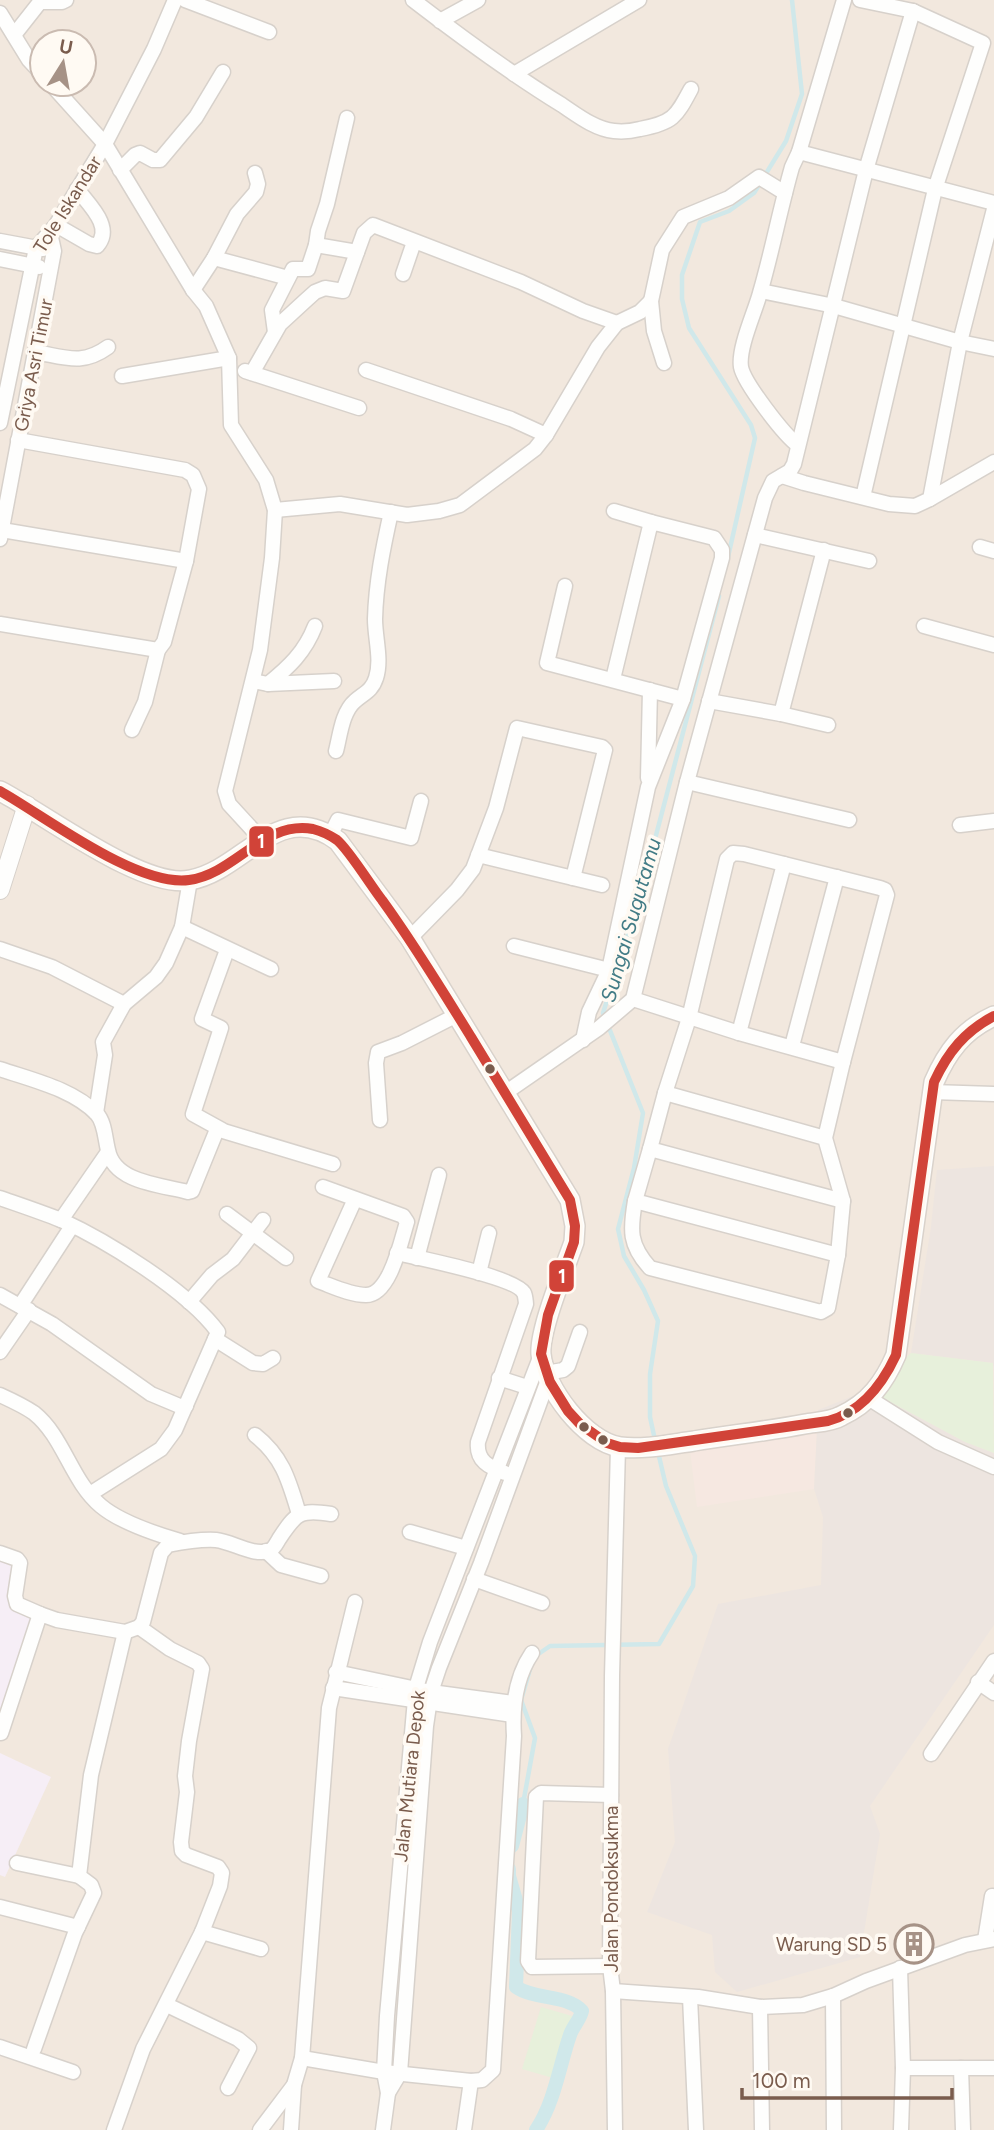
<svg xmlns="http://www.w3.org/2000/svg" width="994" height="2130" viewBox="0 0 994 2130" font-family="Figtree,sans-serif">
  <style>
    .residential { fill: #f2e8de; fill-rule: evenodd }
    .commercial { fill: #f6e8e1 }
    .industrial { fill: #ede5e0 }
    .education { fill: #f6eef6 }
    .green { fill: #e7f0db }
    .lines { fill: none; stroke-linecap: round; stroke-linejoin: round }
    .stream { stroke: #d0e8ea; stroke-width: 4.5 }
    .canal { stroke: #d0e8ea; stroke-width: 14 }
    .minor-casing { stroke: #d7d1cb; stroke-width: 17 }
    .tertiary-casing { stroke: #d7d1cb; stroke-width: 20 }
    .secondary-casing { stroke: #d9d2cb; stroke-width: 22 }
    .minor { stroke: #fefefd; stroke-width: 14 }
    .tertiary { stroke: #fefefd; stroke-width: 18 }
    .secondary { stroke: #fefefd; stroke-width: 19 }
    .bus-1-casing { stroke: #fffaf3; stroke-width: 16 }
    .bus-1 { stroke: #d14338; stroke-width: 10 }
    .bus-dot { fill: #7a5c4d; stroke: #fffaf3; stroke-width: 2.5 }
    .labels { text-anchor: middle; stroke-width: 7; stroke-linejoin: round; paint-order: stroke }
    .street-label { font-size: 19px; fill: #7a5c4d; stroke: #fffaf3 }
    .poi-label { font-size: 19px; fill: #7a5c4d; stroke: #fffaf3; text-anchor: end }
    .water-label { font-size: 21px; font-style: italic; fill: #437c86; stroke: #fffaf3 }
    .line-badge { stroke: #fffaf3; stroke-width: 2.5 }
    .badge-label { font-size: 19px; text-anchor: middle; font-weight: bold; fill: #fff }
  </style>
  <rect width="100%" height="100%" fill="#f9f5f0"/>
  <path class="residential" d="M0,0h994v2130h-994zM42,42h42v42h-42z"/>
  <path class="commercial" d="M818,1410l-4,79 -117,18 -8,-65z"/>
  <g class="industrial">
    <path d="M994,1166v204l-1,-7 -82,-10 20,-126 6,-57z"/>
    <path d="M868,1390l97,52 29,11v172l-124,181 10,28 -20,123 -123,35 -22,-20 -3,-37 -65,-23 28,-70 -7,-93 50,-145 103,-19 2,-68 -9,-28 4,-79z"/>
  </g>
  <g class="education">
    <path d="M0,1556l15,5 -2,43 24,13 -37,110z"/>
    <path d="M0,1753l51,24 -46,100 -5,-2z"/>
  </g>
  <g class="green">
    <path d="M911,1353l82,10 1,90 -29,-11 -97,-52z"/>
    <path d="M541,2007l31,9 -19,62 -31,-9z"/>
  </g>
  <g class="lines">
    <g class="stream">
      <path d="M728,557l27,-119 -4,-13 -62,-97 -7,-29v-24l18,-53 29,-11 25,-18 32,-52 16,-47 -10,-94"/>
      <path d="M655,1440l-5,-23v-43l8,-53 -14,-31 -20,-34 -6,-27 16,-61 9,-55 -40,-100 37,-117 79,-300"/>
      <path d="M537,1655l13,-9 109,-2 34,-58 2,-30 -29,-70 -8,-34"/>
      <path d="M523,1804l12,-66 -14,-38 9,-31"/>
    </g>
    <g class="canal">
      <path d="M512,1846l11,-42"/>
      <path d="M509,1869v7l10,35 -3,76c19,13 53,8 66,24 -2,9 -9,15 -12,24 -11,32 -15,66 -34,95"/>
    </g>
    <g class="minor-casing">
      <g id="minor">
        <path d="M185,0l84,32"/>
        <path d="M413,0c48,37 97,73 149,105 15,10 33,24 52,26 9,1 18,0 26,-2 33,-6 36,-12 51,-40"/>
        <path d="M860,0l53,11 70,32 -48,146 -72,308"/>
        <path d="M0,13l29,47 13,14"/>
        <path d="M440,21l38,-21"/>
        <path d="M14,35l26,-33h22l4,-2"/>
        <path d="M514,74l125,-74"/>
        <path d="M51,84l54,60 88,146 13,16 23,52 2,67 35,55 9,30 -3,48 -12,92 -35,141 4,13 33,36"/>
        <path d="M799,152l195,51"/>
        <path d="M120,170l15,-15 5,-2 13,7h7l36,-43 27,-45"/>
        <path d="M994,209l-34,133 34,7"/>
        <path d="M56,225l33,19 8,2c17,-19 -8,-41 -20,-57"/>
        <path d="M0,241l43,8"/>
        <path d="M316,245l2,-14 9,-27 20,-86"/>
        <path d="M214,258l74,20"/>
        <path d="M0,259l39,8"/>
        <path d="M403,274l11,-32"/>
        <path d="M193,290l21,-32 23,-44 19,-22 2,-8 -3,-11"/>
        <path d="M761,291l73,15 126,36 -30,157 -15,7 -26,-2 -85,-21 -22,-7"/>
        <path d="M275,332l-3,-22 21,-41h15l8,-24 41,7"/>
        <path d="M35,352c30,5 47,14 73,-5"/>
        <path d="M664,363l-10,-32 -3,-30 11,-51 21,-33 46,-19 30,-21 26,16"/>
        <path d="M366,370l145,49 35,16"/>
        <path d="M245,371l114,37"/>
        <path d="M252,373l28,-49 25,-23 10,-9 10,-4 18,3 21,-58 9,-8 148,57 62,29 34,12"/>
        <path d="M122,376l107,-18"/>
        <path d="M0,423l36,-175 20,-23 49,-81 49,-95 21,-49"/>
        <path d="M18,440l167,30 8,5 6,14 -13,72"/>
        <path d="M798,445c-14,-10 -54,-62 -57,-78 -3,-19 14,-55 19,-74 12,-41 20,-84 32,-126l7,-15 45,-152"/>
        <path d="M930,499l64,-37"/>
        <path d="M275,510l65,-6 67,11 32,-4 21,-6 75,-56 11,-14 52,-88 19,-24 23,-11 11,-11"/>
        <path d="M614,511l37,11"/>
        <path d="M755,535l114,26"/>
        <path d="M0,539l54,-288 -4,-18"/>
        <path d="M980,547l14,4"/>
        <path d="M565,586l-18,77 136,36"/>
        <path d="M0,624l158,26 6,-8 22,-81 -184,-31"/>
        <path d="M924,626l70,19"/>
        <path d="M253,681l15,3 66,-3"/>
        <path d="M268,684c21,-17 37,-32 47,-58"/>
        <path d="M709,701l72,13 43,-164"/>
        <path d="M781,714l47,11"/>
        <path d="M132,730l13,-28 13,-52"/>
        <path d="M336,751c4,-15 6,-39 19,-50 9,-8 17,-10 21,-23 6,-18 -1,-40 -1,-59 1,-37 8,-71 16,-107"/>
        <path d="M648,778l2,-88"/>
        <path d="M687,782l162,38"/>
        <path d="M960,825l34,-4"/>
        <path d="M330,836l8,-16 73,18 10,-37"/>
        <path d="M573,878l29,7"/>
        <path d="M182,927l89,42"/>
        <path d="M410,938l47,-48 16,-21 23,-61 21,-80 85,19 3,3 -32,128 -95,-23"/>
        <path d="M514,946l95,24 39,-183 35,-88 39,-141v-8l-8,-12 -63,-16 -38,157"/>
        <path d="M0,949l52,18 72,37"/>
        <path d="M633,999l106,34 104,29"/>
        <path d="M739,1033l45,-169"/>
        <path d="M583,1040l6,-28 20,-42"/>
        <path d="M792,1046l45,-169"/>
        <path d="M0,1069c32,11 73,20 97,45 8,9 8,25 11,36 6,33 54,35 80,42l4,-1 24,-59 4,-2 113,34"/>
        <path d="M932,1092l62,2"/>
        <path d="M505,1093l94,-65 34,-29 54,-217 78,-284 8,-17 17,-10 4,-7 72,-294 47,-159"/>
        <path d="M665,1093l-15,56 193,52"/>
        <path d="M96,1113l9,-58 -2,-13 21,-38 32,-27 10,-14 16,-36 8,-47"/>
        <path d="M380,1120l-4,-57 2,-11 24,-9 55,-28"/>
        <path d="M222,1130l-29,-16 28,-86 -19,-9 25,-69"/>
        <path d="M650,1149l-15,52 203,54"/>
        <path d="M323,1187l80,29 4,6c-6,19 -17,73 -41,73 -16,0 -34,-9 -48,-14l37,-82"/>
        <path d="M0,1198c20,7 41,14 61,22 46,21 127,71 157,112l-43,98 -14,19 -71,45"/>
        <path d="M635,1201c-5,29 -6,44 15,67l171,44 7,-4 10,-53 5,-54 -18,-63 18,-76 44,-167 -2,-5 -5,-2 -136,-34 -11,-1 -6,6 -38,159 -24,75 160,45"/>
        <path d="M227,1214l59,44"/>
        <path d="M61,1220l47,-68"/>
        <path d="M397,1253c21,5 118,24 127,40 1,1 2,10 2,11l-48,138c-2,19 11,25 27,31"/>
        <path d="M417,1258l22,-83"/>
        <path d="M479,1273l10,-40"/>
        <path d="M0,1295l52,29 99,70 31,13 4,-1"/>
        <path d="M189,1302l23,-27 21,-16 30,-39"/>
        <path d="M20,1306l52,-80"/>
        <path d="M215,1339l38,24 10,1 10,-6"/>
        <path d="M0,1352l29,-42"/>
        <path d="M546,1373l17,-3 5,-4 12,-34"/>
        <path d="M499,1378l28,9"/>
        <path d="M0,1395c11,5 24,11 34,18 30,24 37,68 67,93 19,16 55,28 79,35"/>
        <path d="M870,1399l68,43 56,25"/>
        <path d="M255,1435c28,22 34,46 44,79"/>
        <path d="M410,1532l56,16"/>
        <path d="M266,1551l15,14 40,11"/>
        <path d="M0,1553l17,6 3,4 -5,33 2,8 23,10"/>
        <path d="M474,1579l68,24"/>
        <path d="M336,1672l95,20 82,11"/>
        <path d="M978,1682l16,11"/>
        <path d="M333,1688l180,27"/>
        <path d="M1,1733l39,-119 17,6 68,12 14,-5 4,-5 18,-69 7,-8c15,-3 32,-6 48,-5 17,2 36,16 53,11 5,-2 7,-7 10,-12 17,-26 21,-30 52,-25"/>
        <path d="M931,1754l63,-93"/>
        <path d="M17,1863l62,13"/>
        <path d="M0,1907l78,20"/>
        <path d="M202,1932l59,17"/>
        <path d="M985,1940l7,-44"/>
        <path d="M610,1966l-78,1 -4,-6 8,-164 5,-4 70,2"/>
        <path d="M900,1968l3,100 -2,62"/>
        <path d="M613,1991l85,6 62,10 43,-2 30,-9 33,-15 99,-36 29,-6"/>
        <path d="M833,1996l1,134"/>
        <path d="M690,1997l6,133"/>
        <path d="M167,2005l71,34 11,9 -21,40"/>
        <path d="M760,2007l2,123"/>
        <path d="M0,2047l73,25"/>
        <path d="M34,2049l41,-116 19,-40 -3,-8 -12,-9 12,-101 34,-143"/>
        <path d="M302,2058l82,14 87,9 11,-1 11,-10 21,-334c-2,-29 1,-58 18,-83"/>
        <path d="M903,2068h58l2,62"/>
        <path d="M961,2068h33"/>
        <path d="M388,2093l12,-20 26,-347 5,-34 8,-24 42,-105 67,-183"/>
        <path d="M114,2130l29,-81 59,-117 18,-46 2,-13 -4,-6 -32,-12 -4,-4 -1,-9 6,-50 -2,-16 4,-35 13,-72 -4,-6 -28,-14 -31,-22"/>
        <path d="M260,2130l34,-45 8,-27 27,-350 26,-106"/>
        <path d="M291,2130l3,-45"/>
        <path d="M383,2130l5,-37 -4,-21 3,-56 29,-328 14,-46 111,-287"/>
        <path d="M464,2130l7,-49"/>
        <path d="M615,2130l-2,-139 -3,-25 2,-290 6,-229"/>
      </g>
    </g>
    <g class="tertiary-casing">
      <path id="tertiary" d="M0,890l27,-85"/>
    </g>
    <g class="secondary-casing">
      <path id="secondary" d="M0,791c45,23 144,99 190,89 55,-10 88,-83 148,-39l72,97 160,262 5,26 -1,16c-9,26 -35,88 -33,112 3,33 44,88 79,93 24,3 51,-3 74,-6 37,-6 74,-10 111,-17 11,-2 26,-2 36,-8 28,-13 43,-33 55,-61l38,-273c13,-30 29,-52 60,-66"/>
    </g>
    <use href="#minor" class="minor"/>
    <use href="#tertiary" class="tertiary"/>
    <use href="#secondary" class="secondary"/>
    <g class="bus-1-casing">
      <path id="bus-1" d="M0,791c46,26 137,96 189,89 46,-6 75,-60 124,-51 8,2 18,7 24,11 12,10 34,46 45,60 32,44 60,90 89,137 33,55 66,109 99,163l5,26 -1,16 -26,73 -7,39 9,28 18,29 12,13 27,19 13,4 18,1 190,-27c34,-9 54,-36 68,-66l38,-273c14,-30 31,-51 60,-66"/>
    </g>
    <use href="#bus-1" class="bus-1"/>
  </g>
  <defs>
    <g id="building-ring" transform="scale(2.0125)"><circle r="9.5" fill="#fffaf3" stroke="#a69286" stroke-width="1.5"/><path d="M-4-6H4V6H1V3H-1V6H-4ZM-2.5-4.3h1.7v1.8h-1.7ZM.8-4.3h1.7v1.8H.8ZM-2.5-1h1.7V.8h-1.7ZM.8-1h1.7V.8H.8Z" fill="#a69286"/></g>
  </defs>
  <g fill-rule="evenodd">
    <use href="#building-ring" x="914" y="1944"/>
  </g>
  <g class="bus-dot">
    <circle cx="490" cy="1069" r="6"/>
    <circle cx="848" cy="1413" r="6"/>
    <circle cx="584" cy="1427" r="6"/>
    <circle cx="603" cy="1440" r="6"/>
  </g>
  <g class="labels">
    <g class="street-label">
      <text transform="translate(67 204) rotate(-58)" y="7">Tole Iskandar</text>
      <text transform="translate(33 365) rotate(-79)" y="7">Griya Asri Timur</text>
      <text transform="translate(409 1776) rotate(-84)" y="7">Jalan Mutiara Depok</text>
      <text transform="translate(611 1889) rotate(-90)" y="7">Jalan Pondoksukma</text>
    </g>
    <g class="poi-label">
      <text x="887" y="1951">Warung SD 5</text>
    </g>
    <g class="water-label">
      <text transform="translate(631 920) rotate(-74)" y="7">Sungai Sugutamu</text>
    </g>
  </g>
  <g class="line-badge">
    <rect x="248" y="825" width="27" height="33" rx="7" fill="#d14338"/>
    <rect x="548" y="1259" width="27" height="34" rx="7" fill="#d14338"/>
  </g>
  <g class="badge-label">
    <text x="261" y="848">1</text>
    <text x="562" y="1283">1</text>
  </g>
  <g transform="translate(63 63) rotate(11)"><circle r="33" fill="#fffaf3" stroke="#cabbb1" stroke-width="2"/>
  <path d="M0-5L12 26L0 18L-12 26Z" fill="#a69286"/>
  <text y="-10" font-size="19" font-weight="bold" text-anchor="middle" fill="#7a5c4d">U</text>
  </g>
  <path d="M742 2088v10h210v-10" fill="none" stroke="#7a5c4d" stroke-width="3.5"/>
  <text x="752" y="2088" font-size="21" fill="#7a5c4d" stroke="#fffaf3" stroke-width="5" paint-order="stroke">100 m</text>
</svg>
